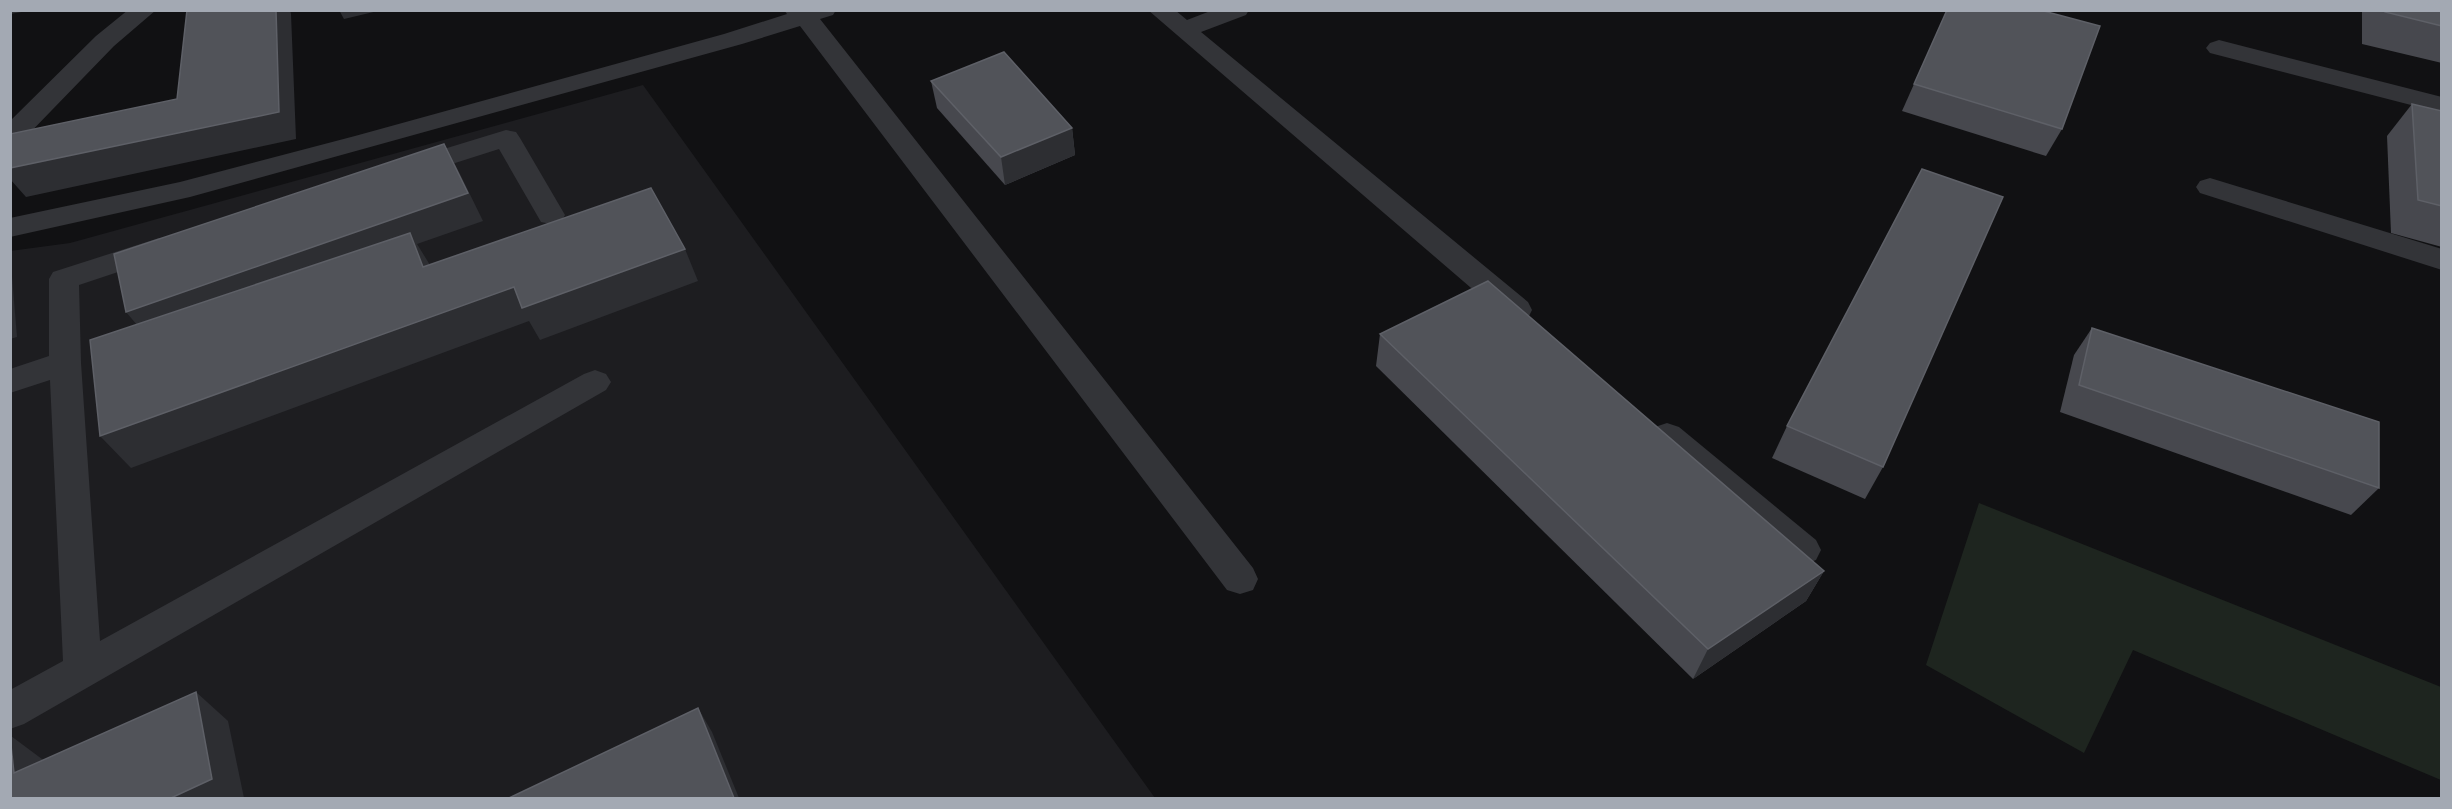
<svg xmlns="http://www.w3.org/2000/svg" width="2452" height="809" viewBox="0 0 2452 809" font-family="Helvetica,sans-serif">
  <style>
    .built { fill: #1d1d20 }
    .green { fill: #1e251f }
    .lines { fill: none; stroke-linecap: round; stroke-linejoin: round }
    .minor { fill: #333438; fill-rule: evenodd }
    .wall { fill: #47484e }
    .shaded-wall { fill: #2d2e32 }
    .building { fill: #515359; stroke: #5e6067; stroke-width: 1.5 }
  </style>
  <rect width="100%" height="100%" fill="#111113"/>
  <path class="built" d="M643,85l512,713h-1144l-1,-547 60,-8z"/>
  <path class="green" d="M1979,503l462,184v93l-308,-130 -49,103 -158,-88z"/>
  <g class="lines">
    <g class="minor">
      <path d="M128,10h28l-42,36 -94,97 -10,2v-24l86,-85z"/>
      <path d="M784,10h52l-3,5 -13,4 433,549 5,11 -5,11 -13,4 -13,-4 -427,-564 -58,18 -552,153 -180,40v-19l170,-36 175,-46 369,-102 63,-20z"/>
      <path d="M1148,10h27l12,10 26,-10h36l-3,5 -45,17 327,270 4,8 -4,8 -11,3 -11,-3z"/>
      <path d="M2219,40l223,57v16l-232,-60 -4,-5 4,-5z"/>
      <path d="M506,130l10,2 4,6 45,77 -4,7 -10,2 -10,-2 -42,-73 -91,29 -10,-3 -4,-6 4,-6z"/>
      <path d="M2210,178l232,71v21l-242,-77 -4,-6 4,-6z"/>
      <path d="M159,238l10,3 5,7 -5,7 -90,30 2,78 19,278 484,-267 11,-4 11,4 5,8 -5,8 -582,334 -14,5v-39l53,-29 -13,-281 -40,13v-24l39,-13v-77l4,-7z"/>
      <path d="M1667,423l12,4 137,113 5,10 -5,10 -13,5 -13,-5 -135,-115 -5,-9 5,-9z"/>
    </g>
  </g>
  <g class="wall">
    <path d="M1947,10l115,119 -16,27 -144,-45z"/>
    <path d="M2362,10h80v53l-80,-19z"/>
    <path d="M931,81l141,47 3,27 -70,30 -68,-77z"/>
    <path d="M2412,104l30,7v136l-51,-14 -4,-97z"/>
    <path d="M2092,328l287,160 -28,27 -291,-103 14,-57z"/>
    <path d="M1380,334l444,237 -18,30 -113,78 -317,-313z"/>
    <path d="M1787,426l96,41 -18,32 -93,-41z"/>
  </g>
  <g class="shaded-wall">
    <path d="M10,10h23l-23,4z"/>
    <path d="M276,10h14l1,4 5,125 -270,58 -16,-18v-11l269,-56z"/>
    <path d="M339,10h43l-38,9z"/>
    <path d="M1072,128l3,27 -70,30 -4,-28z"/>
    <path d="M444,144l15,28 24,49 -66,23 13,21 -281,74 -23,-27z"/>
    <path d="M685,249l13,32 -158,59 -11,-19 -398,147 -31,-32 414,-149z"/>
    <path d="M10,263l1,1 6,73 -7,2z"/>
    <path d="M1824,571l-18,30 -113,78 15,-30z"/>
    <path d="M196,692l32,29 16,77h-73z"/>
    <path d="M698,708l14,24 27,66h-5z"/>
    <path d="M11,736l39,29 -36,8z"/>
  </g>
  <g class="building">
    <path d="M187,10h89l3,102 -269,56v-34l167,-35z"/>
    <path d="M1947,10h93l60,16 -38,103 -148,-45z"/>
    <path d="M2385,10h57v16l-57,-14z"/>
    <path d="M1004,52l68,76 -71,29 -70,-76z"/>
    <path d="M2412,104l30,7v95l-24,-6z"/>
    <path d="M444,144l24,49 -342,119 -12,-58z"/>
    <path d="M1922,169l81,28 -120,270 -96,-41z"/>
    <path d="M651,188l34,61 -163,59 -8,-21 -414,149 -10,-96 320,-107 13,34z"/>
    <path d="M1488,281l336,290 -116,78 -328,-315z"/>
    <path d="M2092,328l287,94v66l-300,-103z"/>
    <path d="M196,692l16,87 -41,19h-161v-62l4,37z"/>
    <path d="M698,708l36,90h-225z"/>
  </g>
  <rect width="2452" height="809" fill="none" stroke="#a3a9b3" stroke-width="24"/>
</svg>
